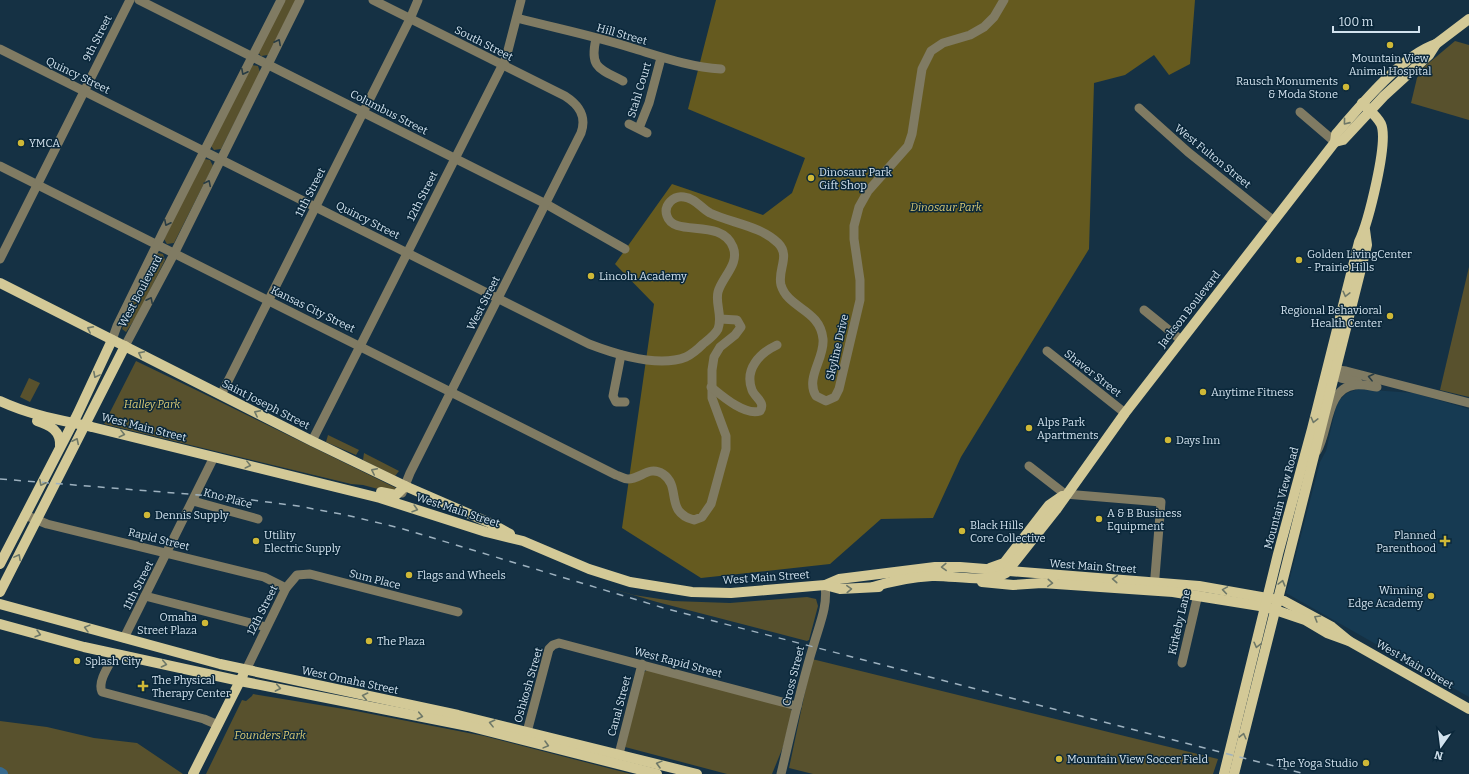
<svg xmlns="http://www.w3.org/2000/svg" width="1469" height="774" viewBox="0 0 1469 774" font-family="Bitter,serif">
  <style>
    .built { fill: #163a52 }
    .green { fill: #58512d }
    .forest { fill: #655a1f }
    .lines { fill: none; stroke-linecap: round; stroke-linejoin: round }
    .river { stroke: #376a8e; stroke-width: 10 }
    .minor { stroke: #807b63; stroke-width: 9 }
    .major { stroke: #d3c997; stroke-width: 10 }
    .rail { stroke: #9db1bf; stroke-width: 1.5; stroke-dasharray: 7 7; stroke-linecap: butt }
    .oneway { stroke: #283c44 }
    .oneway2 { stroke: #6e7868 }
    .poi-dot { fill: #cfb837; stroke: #0a273a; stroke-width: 1.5 }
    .labels { text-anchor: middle; stroke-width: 3; stroke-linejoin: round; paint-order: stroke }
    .street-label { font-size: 11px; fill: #d2e2ee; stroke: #0a273a }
    .poi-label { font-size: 11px; fill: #d2e2ee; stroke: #0a273a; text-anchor: start }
    .park-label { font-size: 11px; font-style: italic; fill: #dbca73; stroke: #0a273a }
  </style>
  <rect width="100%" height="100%" fill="#153144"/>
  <path class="built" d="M1358,389l56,4 55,16v288l-183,-104 34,-131 6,-11 11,-49 10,-9z"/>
  <g class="green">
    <path d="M283,0h13l-28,55 -7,1 -3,-4z"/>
    <path d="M1455,41l14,4v75l-58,-17 6,-25 7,-11z"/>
    <path d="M252,65l6,1 2,6 -39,77 -7,1 -3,-4z"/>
    <path d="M205,159l5,1 3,6 -39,77 -7,1 -3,-5 38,-77z"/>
    <path d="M158,253l5,1 2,6 -28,56 -11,16 -4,-3 12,-32 21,-41z"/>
    <path d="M1469,267v130l-29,-7z"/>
    <path d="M136,361l58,28 202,99 -3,5 -30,-8 -12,-1 -247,-60z"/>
    <path d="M29,378l11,5 -10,19 -10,-5z"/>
    <path d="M328,435l31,15 -3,5 -30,-13z"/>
    <path d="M364,453l35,18 -4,5 -32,-16z"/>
    <path d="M599,585l35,10 39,6 57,2 77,-6 9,2 2,7 -9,34 -2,1 -150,-39z"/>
    <path d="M812,659l406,100 -5,15h-400l-24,-6z"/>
    <path d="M647,670l142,37 3,4 -9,36 -11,27h-45l-102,-27 18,-74z"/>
    <path d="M253,694l103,17 128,25 147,38h-425l36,-74 4,1 6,-5z"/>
    <path d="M0,721l47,6 47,11 43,5 46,31h-183z"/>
  </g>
  <path class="forest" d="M716,0h479l-5,64 -21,11 -15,-20 -29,20 -31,8 -5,166 -128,208 -28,61 -52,1 -51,45 -129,14 -79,-50 32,-224 -39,-40 57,-80 91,31 29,-22 13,-35 -117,-49z"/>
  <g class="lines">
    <path class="river" d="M0,772l3,2"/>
    <g class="minor">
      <path d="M139,0l407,204 79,45"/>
      <path d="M373,0l192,96c14,9 22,20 16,37l-171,340 -8,20"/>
      <path d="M517,18c38,10 78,18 115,30 30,9 58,19 89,21"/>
      <path d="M596,39c-7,29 4,30 27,42"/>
      <path d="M0,49l589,295c26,10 69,24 97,13 6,-3 12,-8 17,-13 5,-4 12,-9 15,-15 5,-13 -3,-25 0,-37 4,-15 22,-28 15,-45 -12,-30 -59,-9 -66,-31 -4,-11 7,-21 17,-19 11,1 17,11 26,16 21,10 51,13 68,30 13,13 -1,27 3,42 7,24 39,24 42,54 2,19 -18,39 -7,57l10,5 9,-4 4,-8 21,-89v-20l-6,-41v-13l5,-19 9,-16 40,-45 4,-12 10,-65 9,-18 12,-8 27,-8 14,-8 10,-10 10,-17"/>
      <path d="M1139,108l49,44 86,69"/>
      <path d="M1300,112l35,30"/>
      <path d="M629,124l18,9"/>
      <path d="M639,128l10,-25 12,-45"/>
      <path d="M0,166l616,309c4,1 8,4 12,4 13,0 21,-14 35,-5 19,13 1,38 31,46l8,-3 9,-13 15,-55v-13l-14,-38v-28l2,-13 6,-10 15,-12 6,-8 -4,-7 -17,-1"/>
      <path d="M0,259l130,-259"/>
      <path d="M1144,310l37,30"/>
      <path d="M112,340l5,-14 46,-94 118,-232"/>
      <path d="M125,346l49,-92 126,-254"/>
      <path d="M1047,351l78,62"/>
      <path d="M621,355l-8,41 3,6h9"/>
      <path d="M1330,369l16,2 123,32"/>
      <path d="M1329,371l12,7 17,4"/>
      <path d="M711,387c11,9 34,29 49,24 6,-9 -5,-13 -8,-21 -8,-21 8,-37 25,-45"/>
      <path d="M221,395l189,-376 8,-19"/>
      <path d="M312,441l194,-383 15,-58"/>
      <path d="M1317,451c12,-20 9,-63 38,-66 7,-1 15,1 22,2"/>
      <path d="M1029,466l36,28 96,8 -7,87"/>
      <path d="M193,501l65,18"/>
      <path d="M25,515l22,9 217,53 22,11"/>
      <path d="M145,596l121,31"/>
      <path d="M124,638l90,-181"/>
      <path d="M115,654c-5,10 -18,27 -13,38l102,27 14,6"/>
      <path d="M1182,663l17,-73"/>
      <path d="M246,670l40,-82 11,-13 13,-1 148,38"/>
      <path d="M527,732l22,-83 4,-4 6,-2 238,63"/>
      <path d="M619,754l23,-90"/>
      <path d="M781,774c10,-42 19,-85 32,-127 6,-22 15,-40 12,-62"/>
    </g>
    <g class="major">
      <path d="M1335,142l8,-2 41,-44 45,-41 7,-11 33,-25"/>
      <path d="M0,283l312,158 93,45 85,37 20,11"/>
      <path d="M0,401c30,14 60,19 92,26l288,71 106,34 37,9 66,28 41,13 62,10 39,1 94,-8 14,-6 96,-12h25l239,19 85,15 48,26 17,14"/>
      <path d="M37,421c13,4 24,10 23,25"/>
      <path d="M381,492l15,3 9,-9"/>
      <path d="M0,564l77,-149 35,-75"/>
      <path d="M990,568l14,-5 45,-58 13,-9"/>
      <path d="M982,582l31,3 29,-2 131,9 93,15 39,13 22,13 22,8 120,68"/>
      <path d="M825,585l15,4 39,-2"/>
      <path d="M873,587c19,-6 39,-10 59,-11 21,-1 56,8 74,-3l50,-63 69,-97 210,-271 1,-8c23,-27 66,-79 100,-90"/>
      <path d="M0,592l125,-246"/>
      <path d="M0,604l220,60 238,51 239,59"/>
      <path d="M0,624l84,23 156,34 228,45 189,48"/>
      <path d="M193,774l50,-99"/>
      <path d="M1224,774l54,-220 34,-125 47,-187c9,-19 30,-100 22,-118 -4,-8 -13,-15 -19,-21"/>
      <path d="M1234,774l133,-529 -2,-15"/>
    </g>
    <path class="rail" d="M0,479l237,19 61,8 48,9 54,13 267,81 638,165"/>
  </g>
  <defs><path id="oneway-chevron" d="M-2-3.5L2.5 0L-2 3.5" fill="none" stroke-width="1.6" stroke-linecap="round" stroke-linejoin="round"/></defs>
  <g class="oneway">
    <use href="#oneway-chevron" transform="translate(278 42) rotate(-63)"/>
    <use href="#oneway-chevron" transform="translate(244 72) rotate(117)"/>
    <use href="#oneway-chevron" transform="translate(208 183) rotate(-64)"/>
    <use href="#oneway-chevron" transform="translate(167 223) rotate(117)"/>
    <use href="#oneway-chevron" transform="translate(150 300) rotate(-63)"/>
    <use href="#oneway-chevron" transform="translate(1371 377) rotate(-166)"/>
  </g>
  <g class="oneway2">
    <use href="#oneway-chevron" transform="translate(1346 122) rotate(129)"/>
    <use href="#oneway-chevron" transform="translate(1346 294) rotate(104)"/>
    <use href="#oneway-chevron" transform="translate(90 329) rotate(-153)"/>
    <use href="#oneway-chevron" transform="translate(141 354) rotate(-153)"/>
    <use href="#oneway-chevron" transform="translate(96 375) rotate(118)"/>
    <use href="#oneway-chevron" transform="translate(257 413) rotate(-153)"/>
    <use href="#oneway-chevron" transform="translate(1314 420) rotate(104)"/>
    <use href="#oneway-chevron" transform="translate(122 434) rotate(14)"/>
    <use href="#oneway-chevron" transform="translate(76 441) rotate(-64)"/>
    <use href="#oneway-chevron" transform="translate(248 465) rotate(14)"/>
    <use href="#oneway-chevron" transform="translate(374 471) rotate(-154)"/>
    <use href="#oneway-chevron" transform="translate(42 483) rotate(117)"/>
    <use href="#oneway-chevron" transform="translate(415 509) rotate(17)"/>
    <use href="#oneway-chevron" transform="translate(18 557) rotate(-62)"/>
    <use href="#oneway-chevron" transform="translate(944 567) rotate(178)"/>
    <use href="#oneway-chevron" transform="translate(1115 579) rotate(-176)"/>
    <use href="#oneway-chevron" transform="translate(1050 583) rotate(4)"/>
    <use href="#oneway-chevron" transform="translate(1282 583) rotate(-75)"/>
    <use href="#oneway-chevron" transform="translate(849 589) rotate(-3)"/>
    <use href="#oneway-chevron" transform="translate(1225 590) rotate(-171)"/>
    <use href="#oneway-chevron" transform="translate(1317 618) rotate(-149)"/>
    <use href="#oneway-chevron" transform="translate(87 628) rotate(-165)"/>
    <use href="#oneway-chevron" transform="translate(38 634) rotate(16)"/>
    <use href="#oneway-chevron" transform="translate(1257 645) rotate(104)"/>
    <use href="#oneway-chevron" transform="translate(164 664) rotate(12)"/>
    <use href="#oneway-chevron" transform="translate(278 688) rotate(11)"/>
    <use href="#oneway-chevron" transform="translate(365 696) rotate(-168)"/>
    <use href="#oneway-chevron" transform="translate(420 716) rotate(12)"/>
    <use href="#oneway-chevron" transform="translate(492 723) rotate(-166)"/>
    <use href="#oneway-chevron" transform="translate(1243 736) rotate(-76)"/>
    <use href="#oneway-chevron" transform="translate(546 745) rotate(15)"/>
    <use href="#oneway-chevron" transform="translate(659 764) rotate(-165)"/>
  </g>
  <g class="poi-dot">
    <circle cx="1390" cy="45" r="4"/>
    <circle cx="1346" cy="87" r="4"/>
    <circle cx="21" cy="143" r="4"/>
    <circle cx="811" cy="178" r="4"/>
    <circle cx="1299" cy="260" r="4"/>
    <circle cx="591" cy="276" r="4"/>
    <circle cx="1390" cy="316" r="4"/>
    <circle cx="1203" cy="392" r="4"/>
    <circle cx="1029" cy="428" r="4"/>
    <circle cx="1168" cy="440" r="4"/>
    <circle cx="147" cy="515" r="4"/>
    <circle cx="1099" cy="519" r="4"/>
    <circle cx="962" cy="531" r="4"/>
    <circle cx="256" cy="541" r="4"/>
    <path d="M1443 535h4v4h4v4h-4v4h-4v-4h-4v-4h4z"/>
    <circle cx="409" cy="575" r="4"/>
    <circle cx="1431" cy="596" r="4"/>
    <circle cx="205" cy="623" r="4"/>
    <circle cx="369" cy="641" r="4"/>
    <circle cx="77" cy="661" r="4"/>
    <path d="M141 680h4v4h4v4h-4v4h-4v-4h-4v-4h4z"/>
    <circle cx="1059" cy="759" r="4"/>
    <circle cx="1366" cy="763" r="4"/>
  </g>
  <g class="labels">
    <g class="street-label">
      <text transform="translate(622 34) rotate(16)" y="4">Hill Street</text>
      <text transform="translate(97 38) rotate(-63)" y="4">9th Street</text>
      <text transform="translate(484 43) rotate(27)" y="4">South Street</text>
      <text transform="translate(78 75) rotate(26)" y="4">Quincy Street</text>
      <text transform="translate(639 90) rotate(-73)" y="4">Stahl Court</text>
      <text transform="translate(389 112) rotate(27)" y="4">Columbus Street</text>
      <text transform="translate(1213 156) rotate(39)" y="4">West Fulton Street</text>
      <text transform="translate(310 192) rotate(-63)" y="4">11th Street</text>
      <text transform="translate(422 196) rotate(-63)" y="4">12th Street</text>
      <text transform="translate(368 220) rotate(27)" y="4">Quincy Street</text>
      <text transform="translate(140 291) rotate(-62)" y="4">West Boulevard</text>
      <text transform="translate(483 303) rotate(-63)" y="4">West Street</text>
      <text transform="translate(313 309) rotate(26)" y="4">Kansas City Street</text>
      <text transform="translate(1189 309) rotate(-52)" y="4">Jackson Boulevard</text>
      <text transform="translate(837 347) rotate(-77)" y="4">Skyline Drive</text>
      <text transform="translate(1093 373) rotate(38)" y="4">Shaver Street</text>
      <text transform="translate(266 404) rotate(27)" y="4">Saint Joseph Street</text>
      <text transform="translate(144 427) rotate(14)" y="4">West Main Street</text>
      <text transform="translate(228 498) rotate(15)" y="4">Kno Place</text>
      <text transform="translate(1281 498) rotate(-75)" y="4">Mountain View Road</text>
      <text transform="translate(458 510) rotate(18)" y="4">West Main Street</text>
      <text transform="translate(159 539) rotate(14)" y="4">Rapid Street</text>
      <text transform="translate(1093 566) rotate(4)" y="4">West Main Street</text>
      <text transform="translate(766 577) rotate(-4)" y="4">West Main Street</text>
      <text transform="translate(375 579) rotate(14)" y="4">Sum Place</text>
      <text transform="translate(138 585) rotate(-63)" y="4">11th Street</text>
      <text transform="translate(262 610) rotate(-63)" y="4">12th Street</text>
      <text transform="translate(1179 622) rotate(-77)" y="4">Kirkeby Lane</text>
      <text transform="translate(678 662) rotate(15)" y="4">West Rapid Street</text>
      <text transform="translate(1415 664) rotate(30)" y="4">West Main Street</text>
      <text transform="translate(793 676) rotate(-76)" y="4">Cross Street</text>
      <text transform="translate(350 680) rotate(12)" y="4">West Omaha Street</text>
      <text transform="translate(528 685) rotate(-74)" y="4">Oshkosh Street</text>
      <text transform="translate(619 706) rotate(-75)" y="4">Canal Street</text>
    </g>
    <g class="poi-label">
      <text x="1390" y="62" text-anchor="middle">Mountain View<tspan x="1390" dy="13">Animal Hospital</tspan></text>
      <text x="1338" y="85" text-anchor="end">Rausch Monuments<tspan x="1338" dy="13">&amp; Moda Stone</tspan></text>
      <text x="29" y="147">YMCA</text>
      <text x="819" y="176">Dinosaur Park<tspan x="819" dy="13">Gift Shop</tspan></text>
      <text x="1307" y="258">Golden LivingCenter<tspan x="1307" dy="13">- Prairie Hills</tspan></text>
      <text x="599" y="280">Lincoln Academy</text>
      <text x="1382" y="314" text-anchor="end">Regional Behavioral<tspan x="1382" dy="13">Health Center</tspan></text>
      <text x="1211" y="396">Anytime Fitness</text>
      <text x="1037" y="426">Alps Park<tspan x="1037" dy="13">Apartments</tspan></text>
      <text x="1176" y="444">Days Inn</text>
      <text x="1107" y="517">A &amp; B Business<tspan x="1107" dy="13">Equipment</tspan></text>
      <text x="155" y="519">Dennis Supply</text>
      <text x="970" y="529">Black Hills<tspan x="970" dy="13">Core Collective</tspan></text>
      <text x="264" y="539">Utility<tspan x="264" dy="13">Electric Supply</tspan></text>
      <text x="1436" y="539" text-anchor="end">Planned<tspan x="1436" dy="13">Parenthood</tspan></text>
      <text x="417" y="579">Flags and Wheels</text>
      <text x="1423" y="594" text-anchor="end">Winning<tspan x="1423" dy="13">Edge Academy</tspan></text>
      <text x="197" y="621" text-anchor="end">Omaha<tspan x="197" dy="13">Street Plaza</tspan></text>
      <text x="377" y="645">The Plaza</text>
      <text x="85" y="665">Splash City</text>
      <text x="152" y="684">The Physical<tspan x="152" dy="13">Therapy Center</tspan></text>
      <text x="1067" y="763">Mountain View Soccer Field</text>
      <text x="1358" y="767" text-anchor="end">The Yoga Studio</text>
    </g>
    <g class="park-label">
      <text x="946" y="211">Dinosaur Park</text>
      <text x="152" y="408">Halley Park</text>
      <text x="270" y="739">Founders Park</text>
    </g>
  </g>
  <g transform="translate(1441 746) rotate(194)" stroke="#0a273a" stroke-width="3" paint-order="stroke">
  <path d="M0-3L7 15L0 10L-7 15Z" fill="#d2e2ee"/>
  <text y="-6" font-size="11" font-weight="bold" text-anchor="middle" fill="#d2e2ee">N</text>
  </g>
  <path d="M1333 26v6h86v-6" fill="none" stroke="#d2e2ee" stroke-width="2"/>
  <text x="1339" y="26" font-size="12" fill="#d2e2ee" stroke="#0a273a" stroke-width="3" paint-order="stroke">100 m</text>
</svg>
